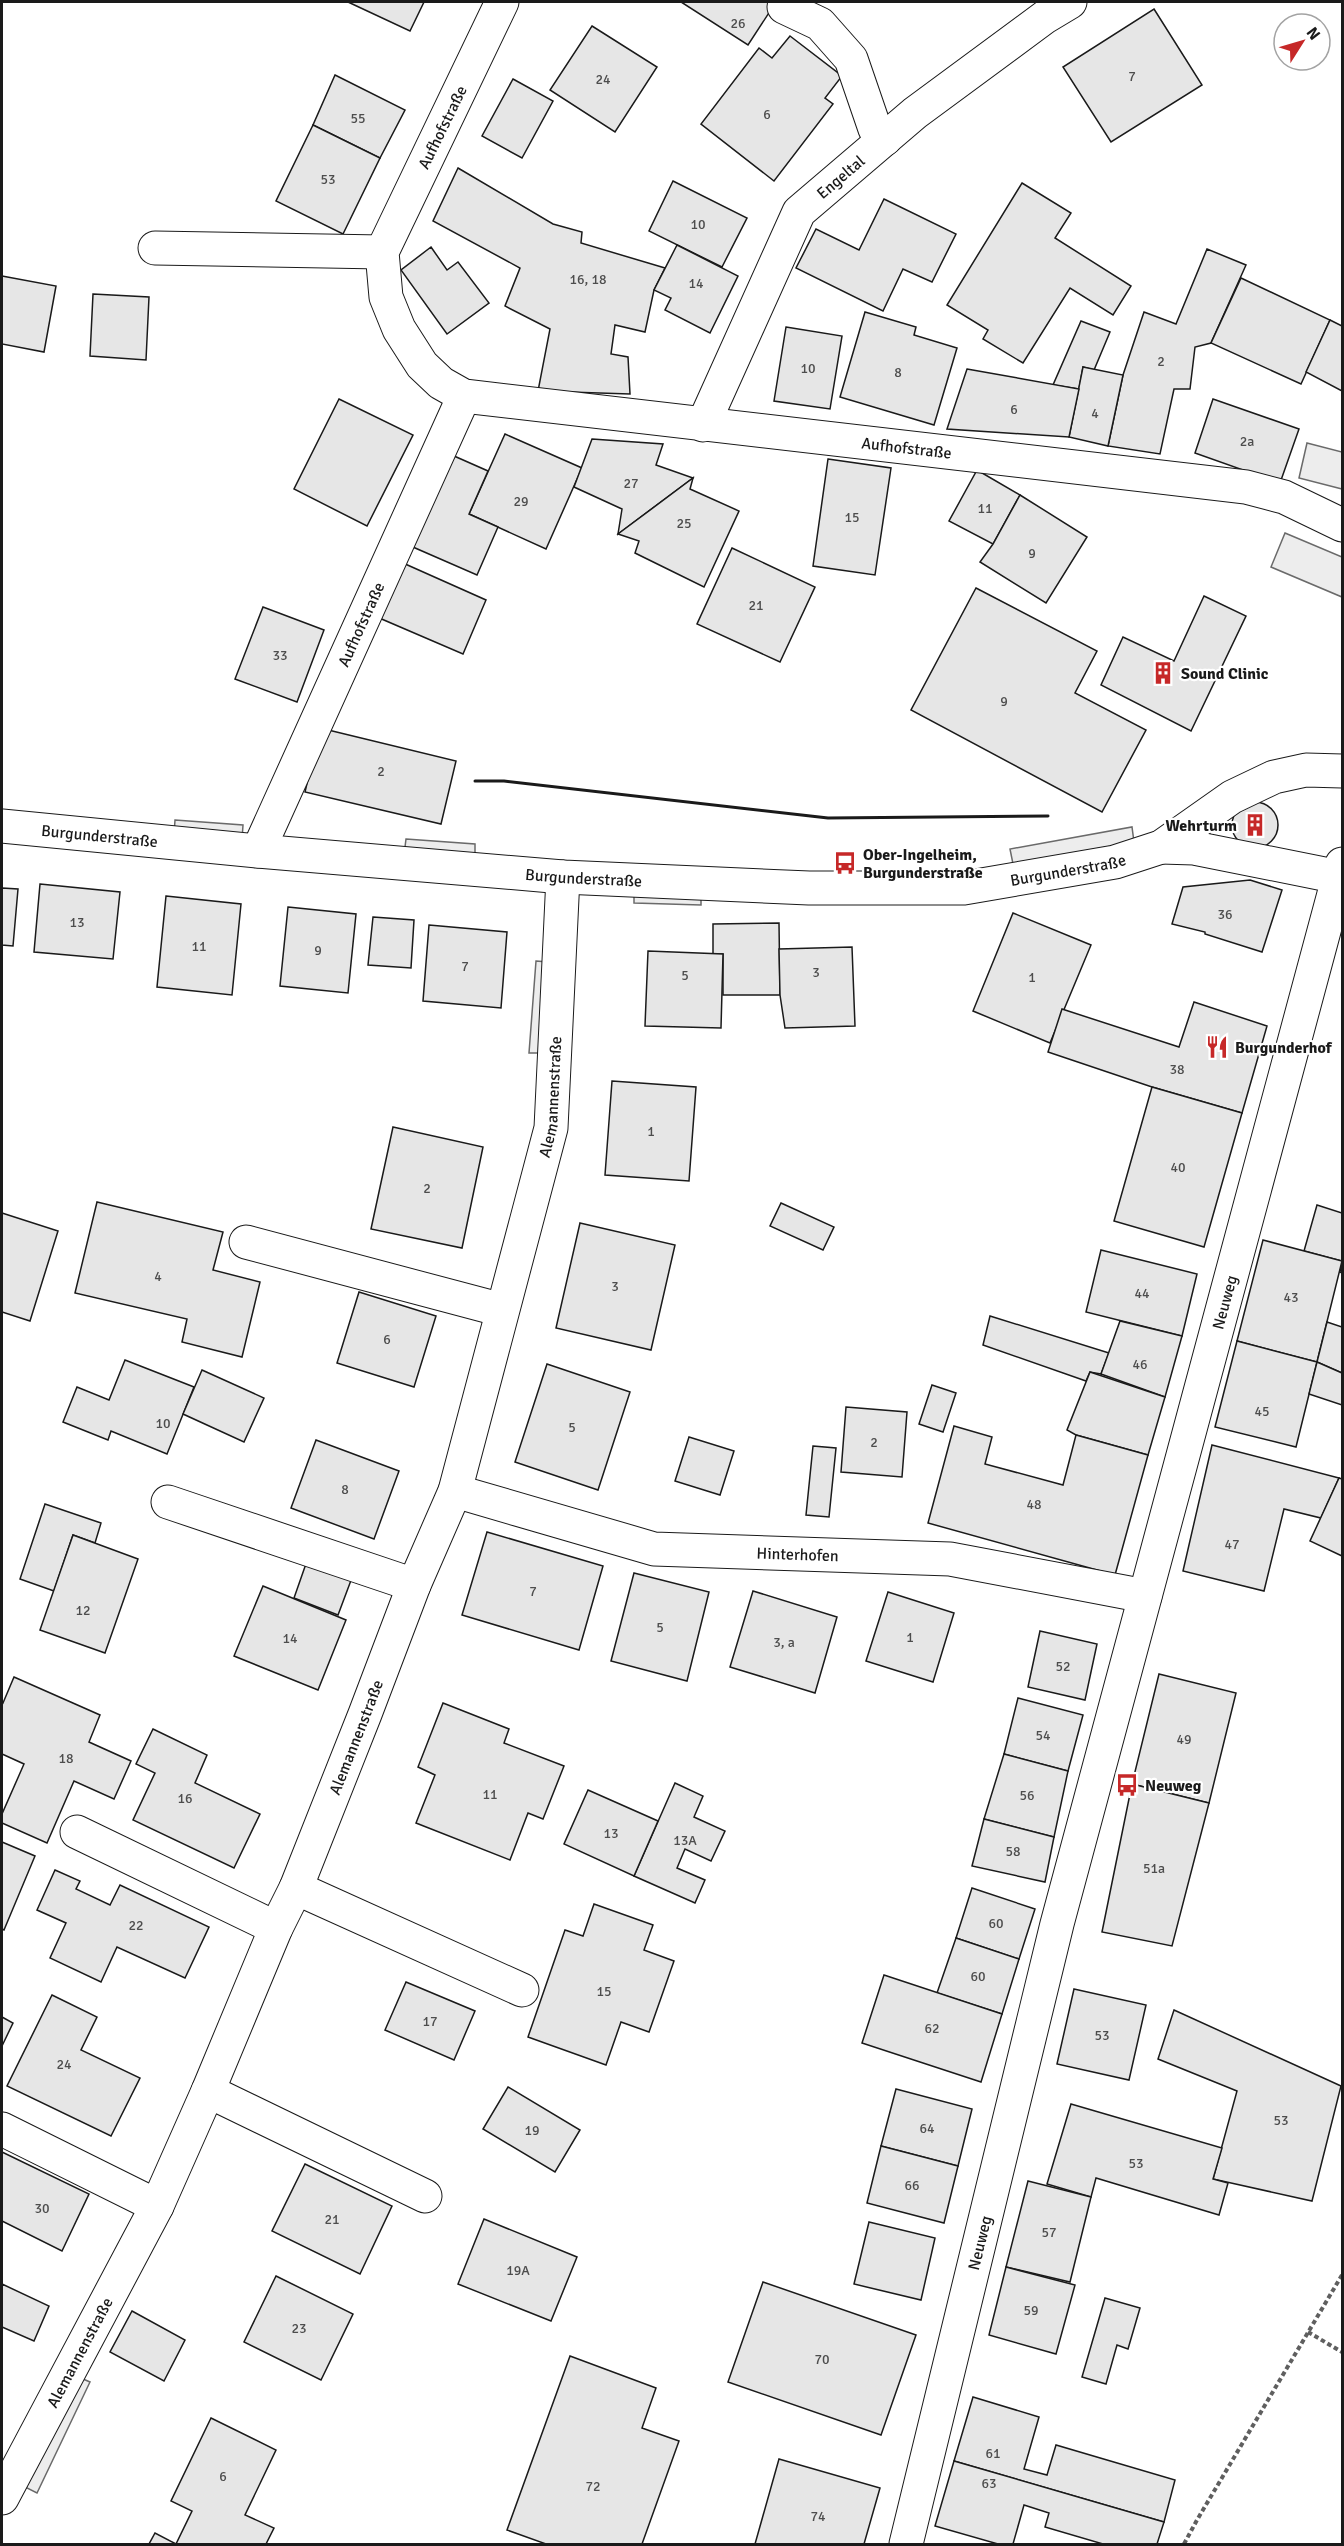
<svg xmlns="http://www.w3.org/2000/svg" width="1344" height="2546" viewBox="0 0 1344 2546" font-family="Signika,sans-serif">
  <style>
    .built { fill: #ededed; stroke: #6a6a6a; stroke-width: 1.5 }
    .building { fill: #e6e6e6; stroke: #1a1a1a; stroke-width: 1.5 }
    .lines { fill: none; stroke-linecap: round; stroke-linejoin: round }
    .minor-casing { stroke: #1a1a1a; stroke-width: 35 }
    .path { stroke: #5f5f5f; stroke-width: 4; stroke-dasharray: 4.5 3; stroke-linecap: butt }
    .minor { stroke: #fff; stroke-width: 33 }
    .wall { stroke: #1a1a1a; stroke-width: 3 }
    .labels { text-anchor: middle; stroke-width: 4.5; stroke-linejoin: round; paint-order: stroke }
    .number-label { font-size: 14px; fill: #4d4d4d }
    .street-label { font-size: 16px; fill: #1a1a1a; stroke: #fff }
    .poi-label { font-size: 16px; font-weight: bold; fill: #1a1a1a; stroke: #fff; text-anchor: start }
  </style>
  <rect width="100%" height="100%" fill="#fff"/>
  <g class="built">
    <path d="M1307,443l35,9v37l-43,-11z"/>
    <path d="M1285,533l57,24v40l-71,-30z"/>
    <path d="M175,820l68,5 -1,15 -68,-5z"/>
    <path d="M1132,827l2,15 -121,22 -3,-15z"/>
    <path d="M406,839l69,5v16l-71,-5z"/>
    <path d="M634,889l67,1v15l-67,-2z"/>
    <path d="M536,961l12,1 -6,91h-13z"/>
    <path d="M76,2376l14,6 -53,111 -14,-7z"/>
  </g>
  <g class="building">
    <path d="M348,2h76l-14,29z"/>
    <path d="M681,2h95l-28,43z"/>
    <path d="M1154,9l48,76 -91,57 -48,-75z"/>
    <path d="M592,26l65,41 -42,65 -65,-42z"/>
    <path d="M790,36l52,40 -17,22 8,6 -59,77 -73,-57 58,-76 13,10z"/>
    <path d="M335,75l70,35 -25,48 -67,-33z"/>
    <path d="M513,79l40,22 -31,57 -40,-22z"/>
    <path d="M313,125l67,33 -37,76 -67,-33z"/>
    <path d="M458,168l95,56 29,8 -1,11 84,25 -11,22 -9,42 -30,-7 -4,29 17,3 2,37 -92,-3 12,-62 -45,-23 15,-38 -87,-47z"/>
    <path d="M673,181l74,37 -25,49 -73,-36z"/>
    <path d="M1022,183l49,30 -16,25 76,48 -18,29 -43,-27 -47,75 -40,-24 5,-9 -41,-25z"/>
    <path d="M884,199l72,35 -24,48 -29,-13 -20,42 -87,-43 20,-39 43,21z"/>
    <path d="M677,245l61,31 -28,57 -45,-23 6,-12 -17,-8z"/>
    <path d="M431,247l16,23 11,-8 31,41 -42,31 -46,-64z"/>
    <path d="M1207,249l39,16 -35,78 -16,4 -5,42h-16l-14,65 -52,-8 15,-71 21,-63 32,12z"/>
    <path d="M2,276l54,10 -12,66 -42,-8z"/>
    <path d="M1241,278l89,42 -29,64 -90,-41z"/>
    <path d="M93,294l56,3 -3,63 -56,-4z"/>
    <path d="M865,312l51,15 -2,8 43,13 -23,77 -94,-28z"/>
    <path d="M1330,320l12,6v65l-36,-19z"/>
    <path d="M1081,321l29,11 -16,38 -11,-3 -4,22 -26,-4z"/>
    <path d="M786,327l56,9 -12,73 -56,-8z"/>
    <path d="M1083,367l40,8 -15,71 -39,-9z"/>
    <path d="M967,369l112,20 -10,48 -122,-8z"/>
    <path d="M339,399l74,36 -46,91 -73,-37z"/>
    <path d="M1213,399l86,30 -19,54 -85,-30z"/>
    <path d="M505,434l77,34 -36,81 -77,-35z"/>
    <path d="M592,439l71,5 -7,21 37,13 -75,56 4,-25 -48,-22z"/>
    <path d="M445,452l43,19 -19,43 29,13 -21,48 -71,-31z"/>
    <path d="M828,459l63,9 -16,107 -62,-9z"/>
    <path d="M977,470l43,25 -27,49 -44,-23z"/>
    <path d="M693,478l-3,11 49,22 -35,76 -69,-34 4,-12 -21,-7z"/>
    <path d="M1020,495l67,42 -41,66 -66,-41 13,-18z"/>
    <path d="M732,548l83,39 -35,75 -83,-38z"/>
    <path d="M394,559l92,41 -23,54 -93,-40z"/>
    <path d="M976,588l121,63 -22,42 71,37 -44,82 -191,-102z"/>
    <path d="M1204,596l42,20 -55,115 -90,-46 22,-48 51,24z"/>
    <path d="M263,607l61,23 -27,72 -62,-23z"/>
    <path d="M320,728l136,33 -15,63 -136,-32z"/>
    <circle cx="1255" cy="825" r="23"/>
    <path d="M1250,880l32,10 -20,62 -57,-18v-2l-33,-8 11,-37z"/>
    <path d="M40,884l80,8 -7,67 -79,-7z"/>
    <path d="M2,888l16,1 -5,57 -11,-1z"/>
    <path d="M166,896l75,8 -9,91 -75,-8z"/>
    <path d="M288,907l68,7 -8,79 -68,-7z"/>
    <path d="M1013,913l78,32 -41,98 -77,-32z"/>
    <path d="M373,917l41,3 -3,48 -43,-3z"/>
    <path d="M779,923l1,72h-57v-41h-10v-30z"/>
    <path d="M429,925l78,7 -6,76 -78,-7z"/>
    <path d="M852,947l3,79 -70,2 -5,-33 -1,-46z"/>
    <path d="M648,951l75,3 -2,74 -76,-2z"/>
    <path d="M1194,1002l73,24 -25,87 -90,-26 -104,-35 14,-43 117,38z"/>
    <path d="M612,1081l84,6 -7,94 -84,-6z"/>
    <path d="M1152,1087l90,26 -38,134 -90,-26z"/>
    <path d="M393,1127l90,20 -21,101 -91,-19z"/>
    <path d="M97,1202l126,30 -10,38 47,12 -18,75 -60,-15 5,-23 -112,-26z"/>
    <path d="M781,1203l53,24 -11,23 -53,-24z"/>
    <path d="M1317,1205l25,8v60l-2,-1 2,-11 -38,-10z"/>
    <path d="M2,1213l56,18 -28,90 -28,-9z"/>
    <path d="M580,1223l95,22 -24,105 -95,-22z"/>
    <path d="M1263,1240l79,21 -25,101 -80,-21z"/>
    <path d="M1101,1250l96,24 -15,62 -96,-24z"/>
    <path d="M359,1292l77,24 -22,71 -77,-24z"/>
    <path d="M990,1316l119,37 -8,21 -11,-2 -4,9 -103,-36z"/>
    <path d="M1120,1321l62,15 -17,61 -64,-23z"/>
    <path d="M1327,1322l15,5v46l-25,-11z"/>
    <path d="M1237,1341l80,21 -21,85 -81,-20z"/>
    <path d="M125,1360l69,27 -27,67 -56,-23 -3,9 -45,-18 14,-35 32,13z"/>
    <path d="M1317,1362l25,11v32l-33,-11z"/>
    <path d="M547,1364l83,28 -32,98 -83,-28z"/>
    <path d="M202,1370l62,28 -20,44 -61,-28z"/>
    <path d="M1090,1372l75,25 -17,58 -72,-20 -9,-5z"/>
    <path d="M932,1385l24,8 -13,39 -24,-8z"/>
    <path d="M846,1407l61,5 -5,65 -61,-5z"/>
    <path d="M954,1426l38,11 -7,27 78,21 13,-50 72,20 -33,120 -187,-52z"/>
    <path d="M689,1437l45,14 -14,44 -45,-14z"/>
    <path d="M316,1440l83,31 -25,68 -83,-31z"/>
    <path d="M1212,1445l127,33 -18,40 -37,-9 -20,82 -81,-20z"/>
    <path d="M813,1446l23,2 -7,69 -23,-2z"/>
    <path d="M1339,1478l3,1v77l-32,-15z"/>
    <path d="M45,1504l56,19 -6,20 -22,-8 -19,56 -34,-12z"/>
    <path d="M487,1532l116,34 -24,84 -117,-35z"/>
    <path d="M73,1535l65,24 -33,94 -65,-23z"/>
    <path d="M308,1558l45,17 -15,40 -44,-17z"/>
    <path d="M634,1573l75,19 -22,89 -76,-20z"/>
    <path d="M263,1586l83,34 -28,70 -84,-34z"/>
    <path d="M753,1591l84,26 -22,76 -85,-26z"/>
    <path d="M888,1592l66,21 -21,69 -67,-21z"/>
    <path d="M1040,1631l57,13 -12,56 -57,-13z"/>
    <path d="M1159,1674l77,19 -27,110 -77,-19z"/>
    <path d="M14,1677l86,38 -11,27 42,19 -17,38 -40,-18 -27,62 -45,-20v-9l22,-50 -22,-10v-52l1,1z"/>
    <path d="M1018,1698l65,17 -15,56 -64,-17z"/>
    <path d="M443,1703l66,26 -5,14 60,23 -21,53 -15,-6 -18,47 -94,-37 19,-48 -17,-8z"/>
    <path d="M153,1729l54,26 -12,28 65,31 -26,54 -101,-48 22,-47 -19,-9z"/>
    <path d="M1004,1754l64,17 -14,66 -70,-18z"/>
    <path d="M675,1783l28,13 -9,21 31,14 -14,30 -26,-12 -8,19 28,12 -10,23 -61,-27z"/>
    <path d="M1132,1784l77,19 -37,143 -70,-14z"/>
    <path d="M588,1790l70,31 -24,55 -70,-32z"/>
    <path d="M984,1819l70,18 -9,45 -73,-16z"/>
    <path d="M2,1842l33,14 -31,74 -2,-1z"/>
    <path d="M55,1870l25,11 -4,8 34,16 10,-20 89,42 -24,51 -68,-31 -16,35 -51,-24 16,-35 -29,-13z"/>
    <path d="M972,1888l63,21 -16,50 -63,-21z"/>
    <path d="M594,1904l59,21 -9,25 30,11 -25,71 -28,-10 -15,43 -78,-28 37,-107 18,6z"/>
    <path d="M956,1938l63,21 -17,55 -65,-21z"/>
    <path d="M884,1975l118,39 -21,68 -119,-39z"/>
    <path d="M406,1982l69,29 -21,49 -69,-30z"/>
    <path d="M1074,1989l72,16 -17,75 -72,-16z"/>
    <path d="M52,1995l45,22 -16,33 59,28 -29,58 -104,-50z"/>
    <path d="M1174,2010l167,76 -29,115 -99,-22 24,-88 -79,-32z"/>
    <path d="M2,2017l11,6 -11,23z"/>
    <path d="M508,2087l72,43 -25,42 -72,-43z"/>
    <path d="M896,2089l76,20 -14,57 -77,-20z"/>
    <path d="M1071,2104l151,44 -9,31 15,4 -9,32 -123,-37 -5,19 -44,-13z"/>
    <path d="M881,2146l77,20 -14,57 -77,-20z"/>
    <path d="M2,2152l87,42 -27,57 -60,-30z"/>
    <path d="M305,2164l87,42 -32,68 -88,-43z"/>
    <path d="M1028,2181l63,16 -21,85 -64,-15z"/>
    <path d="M484,2219l93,38 -26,64 -93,-37z"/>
    <path d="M869,2222l66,16 -14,62 -67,-16z"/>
    <path d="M1006,2267l69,18 -19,69 -67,-19z"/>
    <path d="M276,2276l77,38 -32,66 -77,-38z"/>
    <path d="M763,2282l153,53 -35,100 -153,-53z"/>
    <path d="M2,2284l47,22 -15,35 -32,-14z"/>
    <path d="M1105,2298l35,10 -12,41 -11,-4 -11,39 -24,-7z"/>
    <path d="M132,2311l53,29 -21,41 -54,-29z"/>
    <path d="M570,2356l86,32 -14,40 37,13 -37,103h-96l-39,-14z"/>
    <path d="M973,2397l66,20 -15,52 23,6 9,-30 119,35 -11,42 -210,-61z"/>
    <path d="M211,2418l65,32 -31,65 29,13 -8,16h-117l6,-11 21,11 16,-33 -21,-10z"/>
    <path d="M779,2459l101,29 -16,56h-109z"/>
    <path d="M954,2461l210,61 -7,22h-54l-58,-17 4,-14 -25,-8 -11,39h-15l-63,-18z"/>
  </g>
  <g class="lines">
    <g class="minor-casing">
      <g id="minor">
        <path id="s1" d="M502,2l-120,250 4,45 13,32 23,36 19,18 23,13 782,91 38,10 58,28"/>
        <path d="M784,7l36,17 31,35 24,70 10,10"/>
        <path d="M155,248l227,4"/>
        <path id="s2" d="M703,425l96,-213 116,-99 130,-96 25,-15"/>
        <path id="s3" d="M2,826l256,25 305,26 246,11h155l151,-26 46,-15 71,-50 42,-20 32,-7 36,1"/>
        <path d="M1161,847l33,1 145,29"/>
        <path id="s4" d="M258,851l206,-455"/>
        <path d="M246,1242l256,68"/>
        <path id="s5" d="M455,1491l199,58 296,10 195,37"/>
        <path d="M168,1502l246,83"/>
        <path d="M77,1832l199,96"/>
        <path d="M296,1888l226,102"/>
        <path d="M208,2091l217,105"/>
        <path d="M2,2129l155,77"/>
        <path id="s6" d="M2,2498l155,-292 51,-115 68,-163 20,-40 69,-174 49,-129 41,-94 96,-363 12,-251"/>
        <path id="s7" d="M906,2544l151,-620 285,-1060"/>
      </g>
    </g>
    <g class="path">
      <path d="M1308,2332l34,20"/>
      <path d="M1184,2544l13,-24 145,-245"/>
    </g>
    <use href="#minor" class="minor"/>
    <path class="wall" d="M475,781h29l324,37 220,-2"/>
  </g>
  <defs>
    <g id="building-bare" transform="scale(1.8)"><path d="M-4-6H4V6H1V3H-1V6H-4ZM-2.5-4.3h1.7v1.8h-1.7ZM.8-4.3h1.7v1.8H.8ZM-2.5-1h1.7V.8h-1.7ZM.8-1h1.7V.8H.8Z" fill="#c62828" stroke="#fff" stroke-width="2.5" paint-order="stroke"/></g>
    <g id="bus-bare" transform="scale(1.8)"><path d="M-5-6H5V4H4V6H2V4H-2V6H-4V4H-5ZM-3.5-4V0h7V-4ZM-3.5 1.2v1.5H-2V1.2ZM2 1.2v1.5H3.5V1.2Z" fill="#c62828" stroke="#fff" stroke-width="2.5" paint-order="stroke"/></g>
    <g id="restaurant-bare" transform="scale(1.8)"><path d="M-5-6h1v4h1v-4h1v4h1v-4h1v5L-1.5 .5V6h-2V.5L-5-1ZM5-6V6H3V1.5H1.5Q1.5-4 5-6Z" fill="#c62828" stroke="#fff" stroke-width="2.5" paint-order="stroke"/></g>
  </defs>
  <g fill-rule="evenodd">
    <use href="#building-bare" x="1163" y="673"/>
    <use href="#building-bare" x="1255" y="825"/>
    <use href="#bus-bare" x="845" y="863"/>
    <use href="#restaurant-bare" x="1217" y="1047"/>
    <use href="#bus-bare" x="1127" y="1785"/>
  </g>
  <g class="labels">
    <g class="number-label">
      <text x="738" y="28">26</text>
      <text x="1132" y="81">7</text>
      <text x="603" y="84">24</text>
      <text x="767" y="119">6</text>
      <text x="358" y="123">55</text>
      <text x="328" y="184">53</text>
      <text x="698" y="229">10</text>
      <text x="588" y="284">16, 18</text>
      <text x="696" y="288">14</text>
      <text x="1161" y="366">2</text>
      <text x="808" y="373">10</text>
      <text x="898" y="377">8</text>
      <text x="1014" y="414">6</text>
      <text x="1095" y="418">4</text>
      <text x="1247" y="446">2a</text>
      <text x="631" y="488">27</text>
      <text x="521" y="506">29</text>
      <text x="985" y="513">11</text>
      <text x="852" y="522">15</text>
      <text x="684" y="528">25</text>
      <text x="1032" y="558">9</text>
      <text x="756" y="610">21</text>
      <text x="280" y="660">33</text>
      <text x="1004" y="706">9</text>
      <text x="381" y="776">2</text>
      <text x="1225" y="919">36</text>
      <text x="77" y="927">13</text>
      <text x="199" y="951">11</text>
      <text x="318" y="955">9</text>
      <text x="465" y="971">7</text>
      <text x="816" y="977">3</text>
      <text x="685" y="980">5</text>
      <text x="1032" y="982">1</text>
      <text x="1177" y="1074">38</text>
      <text x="651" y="1136">1</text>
      <text x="1178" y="1172">40</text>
      <text x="427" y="1193">2</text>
      <text x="158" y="1281">4</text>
      <text x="615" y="1291">3</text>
      <text x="1142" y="1298">44</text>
      <text x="1291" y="1302">43</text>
      <text x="387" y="1344">6</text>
      <text x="1140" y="1369">46</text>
      <text x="1262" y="1416">45</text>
      <text x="163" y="1428">10</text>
      <text x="572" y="1432">5</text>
      <text x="874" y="1447">2</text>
      <text x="345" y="1494">8</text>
      <text x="1034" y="1509">48</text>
      <text x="1232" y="1549">47</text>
      <text x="533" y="1596">7</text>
      <text x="83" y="1615">12</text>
      <text x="660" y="1632">5</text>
      <text x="910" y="1642">1</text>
      <text x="290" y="1643">14</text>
      <text x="784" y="1647">3, a</text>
      <text x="1063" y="1671">52</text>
      <text x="1043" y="1740">54</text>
      <text x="1184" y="1744">49</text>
      <text x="66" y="1763">18</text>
      <text x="490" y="1799">11</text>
      <text x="1027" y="1800">56</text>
      <text x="185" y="1803">16</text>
      <text x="611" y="1838">13</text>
      <text x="685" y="1845">13A</text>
      <text x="1013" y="1856">58</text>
      <text x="1154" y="1873">51a</text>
      <text x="996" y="1928">60</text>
      <text x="136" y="1930">22</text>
      <text x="978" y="1981">60</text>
      <text x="604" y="1996">15</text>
      <text x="430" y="2026">17</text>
      <text x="932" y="2033">62</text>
      <text x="1102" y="2040">53</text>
      <text x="64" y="2069">24</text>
      <text x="1281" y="2125">53</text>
      <text x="927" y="2133">64</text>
      <text x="532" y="2135">19</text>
      <text x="1136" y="2168">53</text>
      <text x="912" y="2190">66</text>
      <text x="42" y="2213">30</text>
      <text x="332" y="2224">21</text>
      <text x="1049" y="2237">57</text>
      <text x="518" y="2275">19A</text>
      <text x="1031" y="2315">59</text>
      <text x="299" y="2333">23</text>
      <text x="822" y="2364">70</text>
      <text x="993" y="2458">61</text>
      <text x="223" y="2481">6</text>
      <text x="989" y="2488">63</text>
      <text x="593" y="2491">72</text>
      <text x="818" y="2521">74</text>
    </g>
    <g class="street-label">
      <text transform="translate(442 127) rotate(-64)" y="6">Aufhofstraße</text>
      <text dy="6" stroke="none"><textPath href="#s2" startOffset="288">Engeltal</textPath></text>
      <text dy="6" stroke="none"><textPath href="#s1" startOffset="898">Aufhofstraße</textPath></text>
      <text dy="6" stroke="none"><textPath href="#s4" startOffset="249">Aufhofstraße</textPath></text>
      <text dy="6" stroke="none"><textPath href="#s3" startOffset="98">Burgunderstraße</textPath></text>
      <text dy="6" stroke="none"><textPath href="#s3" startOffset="1070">Burgunderstraße</textPath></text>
      <text dy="6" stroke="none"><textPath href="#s3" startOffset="584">Burgunderstraße</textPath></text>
      <text dy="6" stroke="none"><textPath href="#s6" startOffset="1512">Alemannenstraße</textPath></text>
      <text dy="6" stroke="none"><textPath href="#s7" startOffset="1282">Neuweg</textPath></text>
      <text dy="6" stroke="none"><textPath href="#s5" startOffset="351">Hinterhofen</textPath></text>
      <text dy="6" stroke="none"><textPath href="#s6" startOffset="840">Alemannenstraße</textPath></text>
      <text dy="6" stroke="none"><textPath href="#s7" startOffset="310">Neuweg</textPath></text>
      <text dy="6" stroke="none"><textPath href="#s6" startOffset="165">Alemannenstraße</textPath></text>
    </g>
    <g class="poi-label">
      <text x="1181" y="679">Sound Clinic</text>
      <text x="1237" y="831" text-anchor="end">Wehrturm</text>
      <text x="863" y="860">Ober-Ingelheim,<tspan x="863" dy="18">Burgunderstraße</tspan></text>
      <text x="1235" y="1053">Burgunderhof</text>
      <text x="1145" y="1791">Neuweg</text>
    </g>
  </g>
  <rect width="1344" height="2546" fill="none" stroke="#1a1a1a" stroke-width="6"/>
  <g transform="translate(1302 42) rotate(53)"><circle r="28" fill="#ffffff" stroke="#a3a3a3" stroke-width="1.5"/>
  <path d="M0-4.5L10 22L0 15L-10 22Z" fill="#c62828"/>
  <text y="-9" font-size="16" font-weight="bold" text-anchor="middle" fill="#1a1a1a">N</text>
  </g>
</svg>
